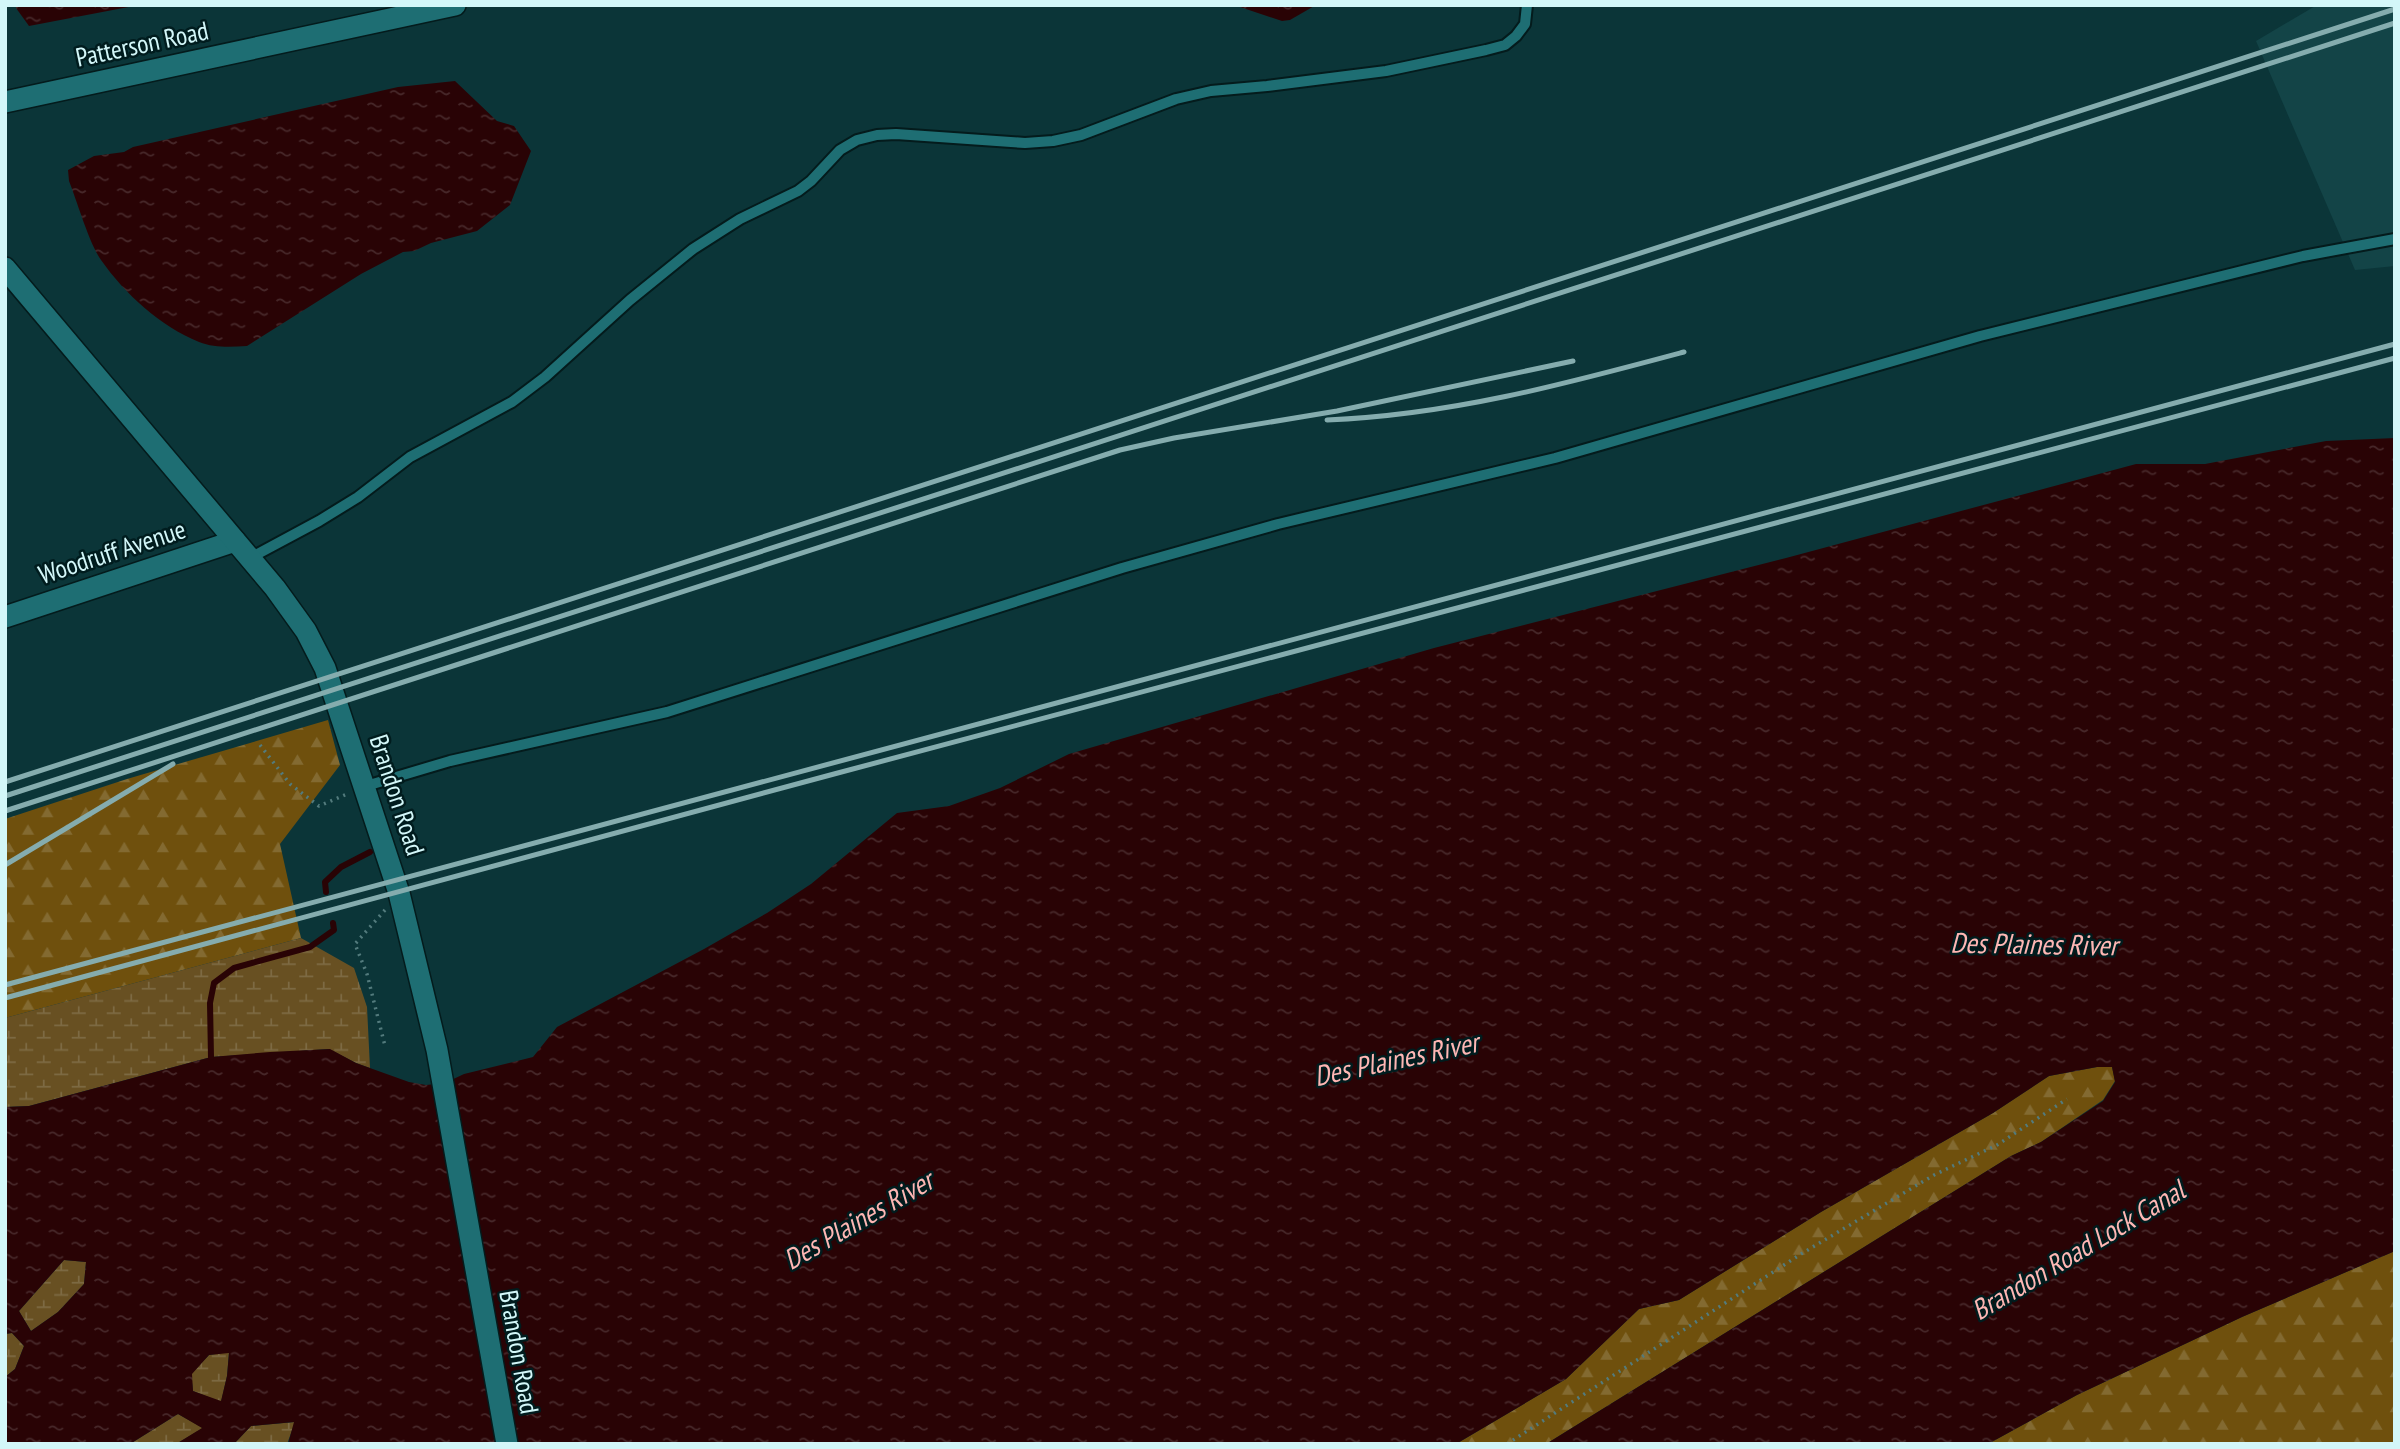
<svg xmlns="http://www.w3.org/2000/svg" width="2400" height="1449" viewBox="0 0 2400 1449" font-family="'PT Sans Narrow',sans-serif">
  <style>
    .built { fill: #134447 }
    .forest { fill: url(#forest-firs) }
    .wetland { fill: url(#wetland-marsh) }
    .water { fill: url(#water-ripples); fill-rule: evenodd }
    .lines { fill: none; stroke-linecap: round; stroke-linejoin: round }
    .stream { stroke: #290305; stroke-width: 6 }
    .lane-casing { stroke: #041b1c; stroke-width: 14 }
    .street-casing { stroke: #041b1c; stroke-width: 24 }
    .secondary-casing { stroke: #041b1c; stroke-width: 24 }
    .path { stroke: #537b7d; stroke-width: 3.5; stroke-dasharray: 2 5; stroke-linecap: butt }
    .lane { stroke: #1e6e73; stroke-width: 10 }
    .street { stroke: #1e6e73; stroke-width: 21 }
    .secondary { stroke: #1e6e73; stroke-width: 21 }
    .rail { stroke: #85acae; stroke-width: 5 }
    .labels { text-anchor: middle; stroke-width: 5; stroke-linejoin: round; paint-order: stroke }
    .street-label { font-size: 26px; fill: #d3f7f9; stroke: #001c1e }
    .water-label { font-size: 28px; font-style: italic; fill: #feb7b4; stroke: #001c1e }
  </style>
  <defs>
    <pattern id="forest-firs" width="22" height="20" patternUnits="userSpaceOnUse" patternTransform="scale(1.75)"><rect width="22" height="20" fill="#6f500d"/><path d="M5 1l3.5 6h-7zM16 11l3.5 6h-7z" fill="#836a31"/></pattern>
    <pattern id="wetland-marsh" width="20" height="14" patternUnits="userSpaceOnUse" patternTransform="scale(1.75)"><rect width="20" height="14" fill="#685022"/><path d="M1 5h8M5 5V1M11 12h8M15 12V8" fill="none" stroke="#7d6a43"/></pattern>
    <pattern id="water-ripples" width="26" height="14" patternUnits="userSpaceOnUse" patternTransform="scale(1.75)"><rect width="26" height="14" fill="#290305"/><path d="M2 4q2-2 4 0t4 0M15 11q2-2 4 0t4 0" fill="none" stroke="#47282a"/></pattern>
  </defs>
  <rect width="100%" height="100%" fill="#0b3538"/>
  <path class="built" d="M2317,5h78v261l-40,4 -99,-229z"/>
  <g class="forest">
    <path d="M328,720l12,45 -60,79 21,94 -296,80v-199l122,-40z"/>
    <path d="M2097,1067h15l3,14 -12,19 -62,42 -30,14 -465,288h-90l110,-65 73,-70 40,-9 142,-88 172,-99 56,-37z"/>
    <path d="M2395,1251v193h-407l89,-49 165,-78z"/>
  </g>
  <g class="wetland">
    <path d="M301,938l53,30 13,39 3,61 -14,-5 -27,-14 -118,8 -182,49 -24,1v-89z"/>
    <path d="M64,1260l22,2 -2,22 -26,28 -27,19 -12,-20z"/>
    <path d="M12,1333l12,13 -9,23 -10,8v-43z"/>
    <path d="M229,1352l-2,24 -6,26 -28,-11 -2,-17 18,-19z"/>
    <path d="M178,1414l25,14 -27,16h-46z"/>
    <path d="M295,1422l-8,22h-53l17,-18z"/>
  </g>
  <g class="water">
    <path d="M16,5h123l-110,21 -13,-18z"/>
    <path d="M1234,5h82l-26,15 -8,1z"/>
    <path d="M455,81l42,40 17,5 17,25 -21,54 -33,26 -46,12 -17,8 -11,1 -42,22 -114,72c-16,1 -33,2 -48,-4 -39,-16 -74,-48 -98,-82 -12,-17 -24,-59 -32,-79l-1,-11 26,-14 30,-4 9,-5 265,-60z"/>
    <path d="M2395,438v813l-153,66 -165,78 -89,49h-442l465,-288 30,-14 62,-41 12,-19 -3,-15h-15l-48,9 -56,37 -172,99 -142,88 -40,9 -73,70 -110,65h-1168l6,-22 -43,4 -17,18h-58l26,-16 -24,-14 -48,30h-125v-67l10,-8 9,-23 -12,-13 -7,1v-227l24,-1 182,-49 59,-5 60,-3 26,14 53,19 17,3 19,-2 19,-9 69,-17 24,-30 147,-78 63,-36 44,-29 86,-71 52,-7 51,-18 69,-34 365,-106 352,-90 350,-94h69l121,-23zM64,1260l22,2 -2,22 -26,28 -27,19 -12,-20zM229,1353l-2,23 -6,25 -28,-10 -1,-17 17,-19z"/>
  </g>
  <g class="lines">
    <g class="stream">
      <path d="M326,892l-1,-10 16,-15 29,-15"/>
      <path d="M211,1057l-1,-54 4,-20 20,-15 76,-21 24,-17 -1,-7"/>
    </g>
    <g class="lane-casing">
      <g id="lane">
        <path d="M250,558l69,-37 39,-24 52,-40 102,-55 33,-25 85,-77 63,-51 47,-30 58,-28 13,-10 29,-31 17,-10 20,-5 19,-1 129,9 28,-2 28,-6 95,-36 35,-8 56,-5 119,-15 100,-21 19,-5 11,-9 9,-12 2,-19"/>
        <path d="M366,786l84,-25 217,-49 455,-144 156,-44 277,-66 425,-122 323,-80 92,-17"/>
      </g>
    </g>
    <g class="street-casing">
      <path id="street" d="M5,617l230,-76"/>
    </g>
    <g class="secondary-casing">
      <g id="secondary">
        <path d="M5,102l450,-97"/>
        <path d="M5,268l270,320 31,43 19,37 74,225 38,157 70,394"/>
      </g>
    </g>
    <g class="path">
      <path d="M260,745l30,39 29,22 28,-12"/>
      <path d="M385,910l-30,34 12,30 18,72"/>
      <path d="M1507,1444l294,-190 133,-79 63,-30 70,-46"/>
    </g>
    <use href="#lane" class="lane"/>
    <use href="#street" class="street"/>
    <use href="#secondary" class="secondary"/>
    <g class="rail">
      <path d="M1327,420c124,-5 238,-36 357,-68"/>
      <path d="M5,782l2390,-773"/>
      <path d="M5,796l2390,-773"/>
      <path d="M5,811l1115,-361 54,-12 163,-27 236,-50"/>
      <path d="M5,865l168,-101"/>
      <path d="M5,985l2390,-641"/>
      <path d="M5,998l829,-224 1561,-416"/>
    </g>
  </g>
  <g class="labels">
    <g class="street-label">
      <text transform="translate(142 44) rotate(-12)" y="9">Patterson Road</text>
      <text transform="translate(112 552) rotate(-18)" y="9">Woodruff Avenue</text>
      <text transform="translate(397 795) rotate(72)" y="9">Brandon Road</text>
      <text transform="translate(519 1352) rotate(80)" y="9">Brandon Road</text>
    </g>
    <g class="water-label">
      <text transform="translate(2034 944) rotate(1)" y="10">Des Plaines River</text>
      <text transform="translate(1396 1059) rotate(-12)" y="10">Des Plaines River</text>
      <text transform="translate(858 1220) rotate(-30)" y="10">Des Plaines River</text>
      <text transform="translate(2078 1250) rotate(-31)" y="10">Brandon Road Lock Canal</text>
    </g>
  </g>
  <rect width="2400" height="1449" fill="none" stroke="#d3f7f9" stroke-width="14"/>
</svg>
